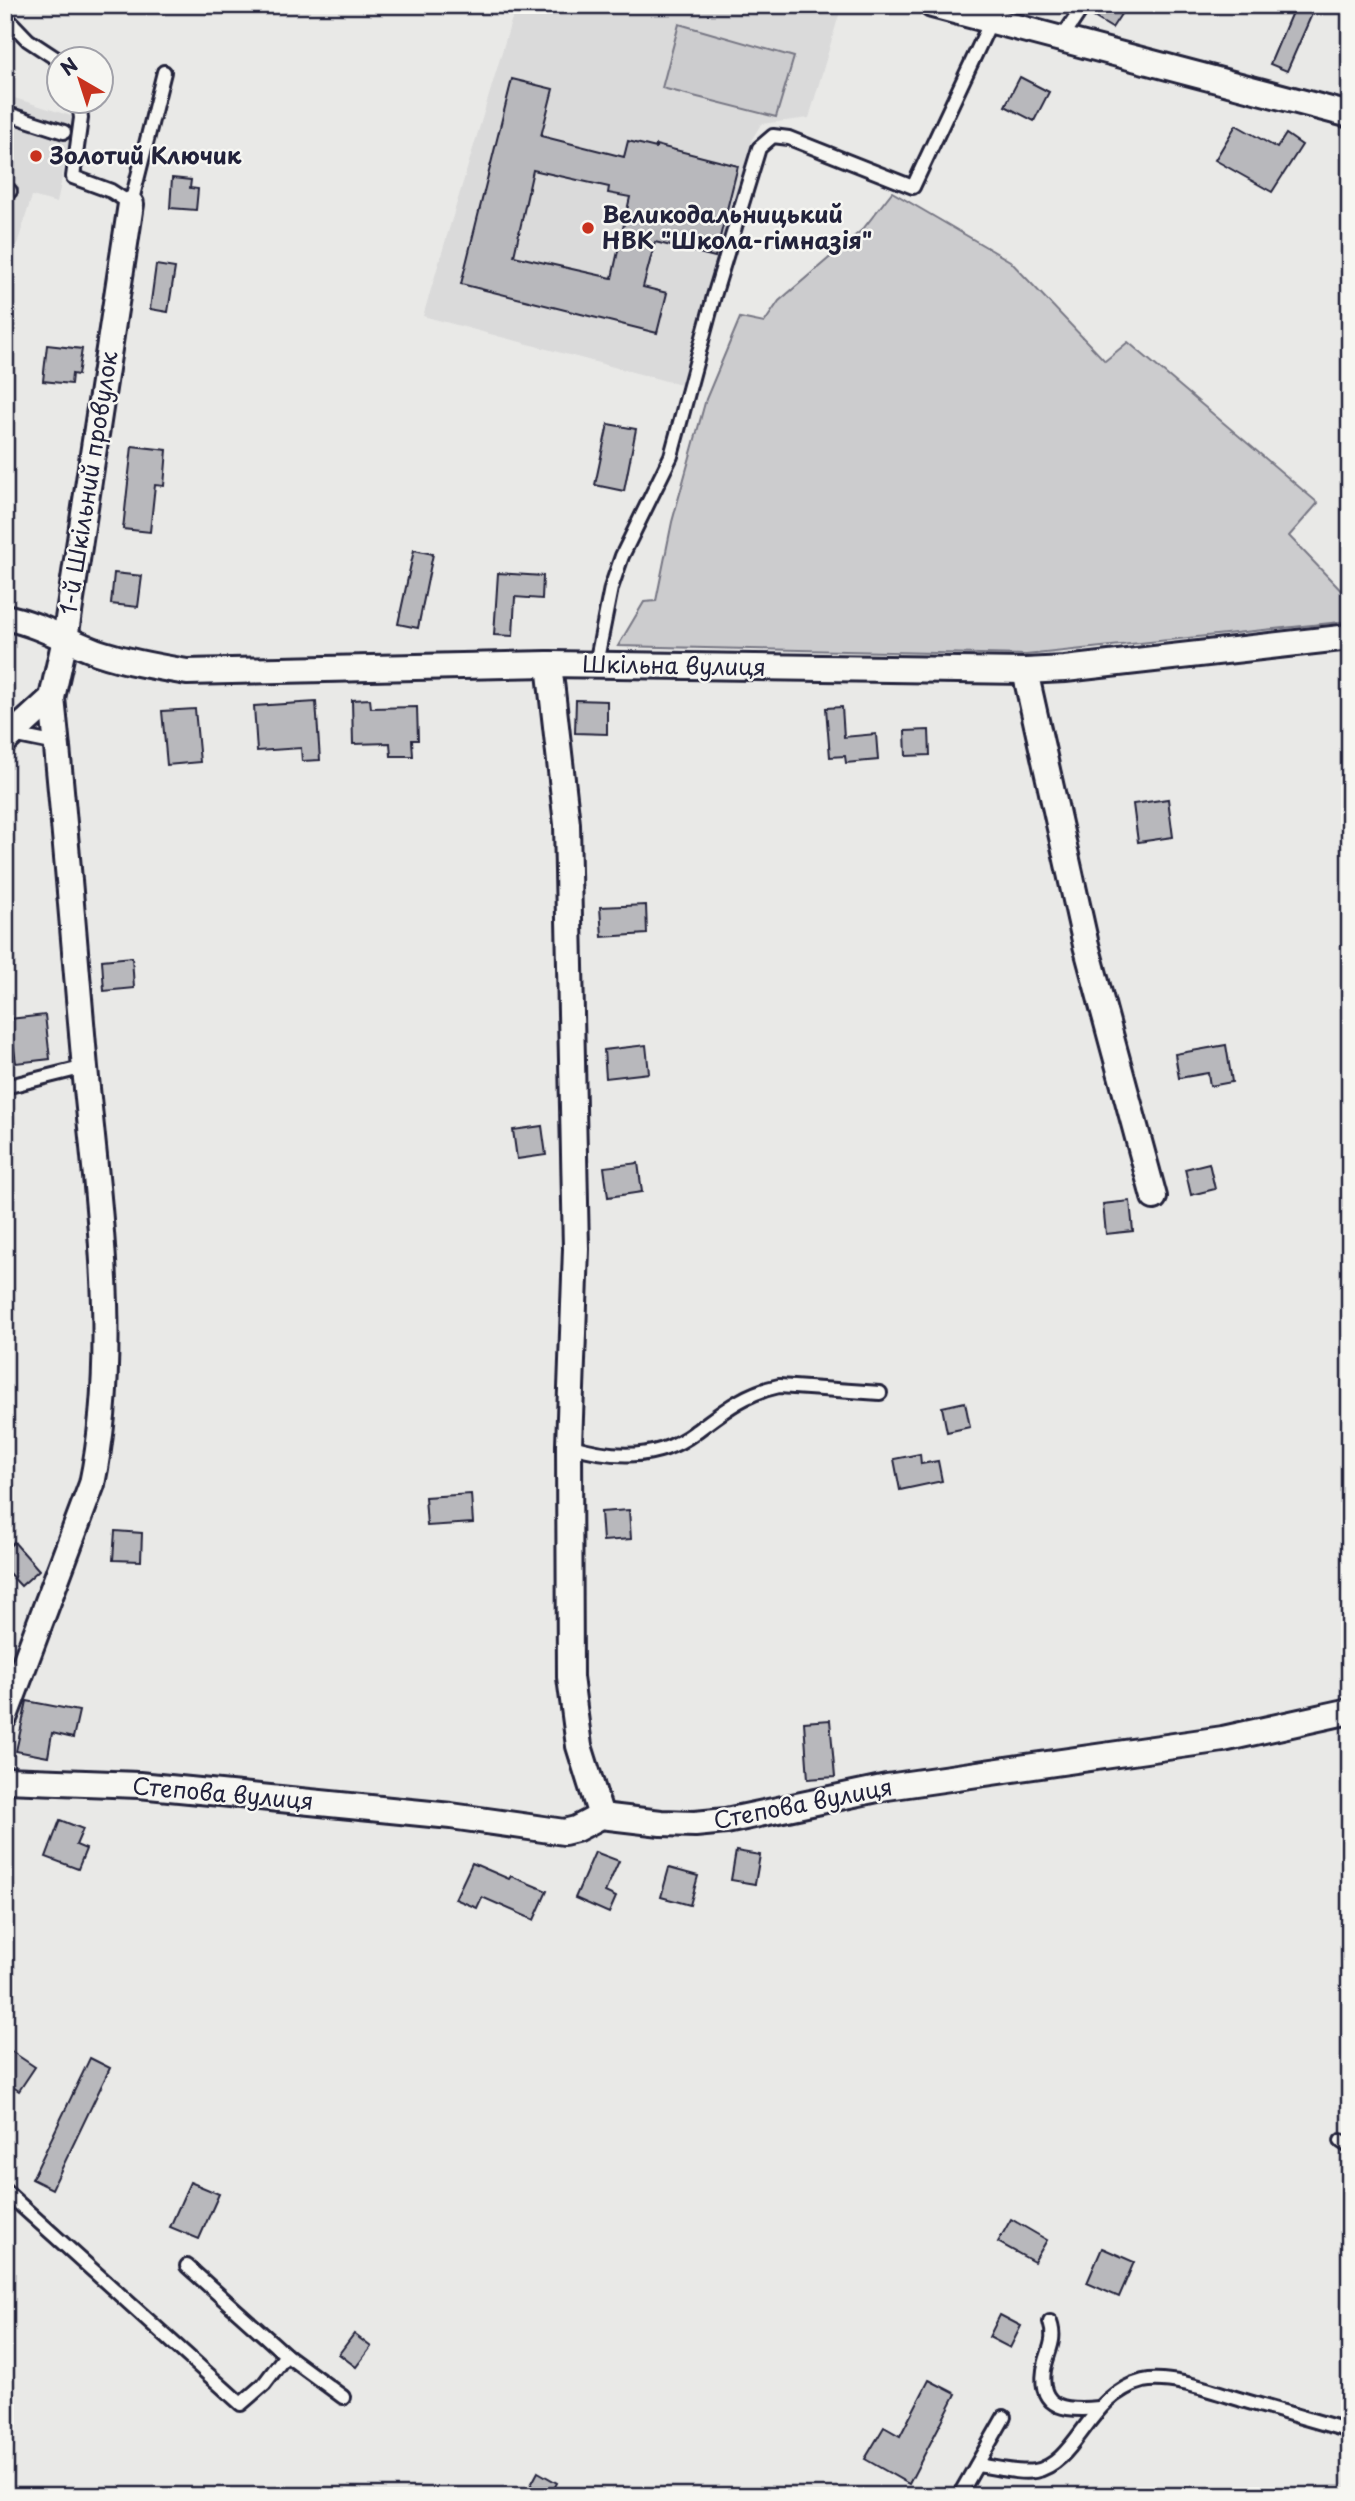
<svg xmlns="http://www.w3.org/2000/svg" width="1355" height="2501" viewBox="0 0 1355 2501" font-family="'Playpen Sans',sans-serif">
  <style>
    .built { fill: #dadada }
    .green { fill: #ccccce; stroke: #777784; stroke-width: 2 }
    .building { fill: #b8b8bc; stroke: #22223b; stroke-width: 2; fill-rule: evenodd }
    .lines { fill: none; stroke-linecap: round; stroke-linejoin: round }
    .service-casing { stroke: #22223b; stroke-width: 18 }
    .minor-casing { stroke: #22223b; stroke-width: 30 }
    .service { stroke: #f6f6f2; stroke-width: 12 }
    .minor { stroke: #f6f6f2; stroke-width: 24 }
    .poi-dot { fill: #c8321e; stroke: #f6f6f2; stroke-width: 2.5 }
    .labels { text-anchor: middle; stroke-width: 5; stroke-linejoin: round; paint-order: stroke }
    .poi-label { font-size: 23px; font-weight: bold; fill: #22223b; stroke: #f6f6f2; text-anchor: start }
    .street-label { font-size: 23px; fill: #22223b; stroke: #f6f6f2 }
  </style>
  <rect width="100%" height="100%" fill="#e9e9e7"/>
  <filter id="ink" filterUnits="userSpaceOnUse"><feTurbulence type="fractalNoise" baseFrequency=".0143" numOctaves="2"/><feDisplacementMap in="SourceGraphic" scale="14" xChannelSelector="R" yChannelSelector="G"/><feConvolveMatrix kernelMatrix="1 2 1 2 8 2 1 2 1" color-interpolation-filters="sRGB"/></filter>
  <g filter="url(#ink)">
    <g class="built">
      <path d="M516,5h313l12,3 -32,110 -48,6 -9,15 -71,246 -258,-69z"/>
      <path d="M5,95l69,22 -17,86 -25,-7 -27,87z"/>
    </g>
    <g class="green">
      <path d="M679,24l115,33 -18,60 -114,-29z"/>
      <path d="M892,192l118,69 95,100 23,-19 190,161 -29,33 61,64v21l-324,34 -408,-9 26,-44 12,-1 16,-79 34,-123 34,-81 24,5 15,-22 84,-72z"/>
    </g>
    <g class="building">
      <path d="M1099,5h28l-15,23 -20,-12z"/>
      <path d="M1295,5h21l-29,66 -17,-7z"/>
      <path d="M1020,77l29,15 -15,29 -29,-15z"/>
      <path d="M512,79l41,10 -12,47 83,21 4,-16 28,7v-3l82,21 -23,91 -60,-15 -12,45 24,6 -10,40 -196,-49zM533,170l76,17 -1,6 22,4 -18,81 -98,-22z"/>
      <path d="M1236,125l41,23 9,-14 16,11 -30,47 -57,-32z"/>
      <path d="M172,178l19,2 -1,8 8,1 -2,21 -26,-2z"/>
      <path d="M156,265l19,3 -7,44 -18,-3z"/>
      <path d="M47,345l35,4 -4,26 -6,-1 -1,10 -28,-3z"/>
      <path d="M608,424l28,5 -12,62 -29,-6z"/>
      <path d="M132,446l35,4 -3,36 -9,-1 -5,47 -27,-3z"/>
      <path d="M414,550l19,4 -15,74 -20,-4z"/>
      <path d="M114,573l28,3 -4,31 -27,-3z"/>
      <path d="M498,573l45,3 -1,23 -27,-2 -2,39 -19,-1z"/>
      <path d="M370,699l1,9 46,-1 1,33h-6l1,16h-22l-1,-13 -37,1 -1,-44z"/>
      <path d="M576,700l31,1v33l-32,-1z"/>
      <path d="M316,702l4,58 -18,1 -1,-13 -44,3 -3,-45z"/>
      <path d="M842,707l2,30 32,-3 2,26 -32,3 -1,-7 -15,1 -4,-49z"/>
      <path d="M195,709l5,53 -33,3 -5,-54z"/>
      <path d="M929,730l1,25 -24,1 -1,-25z"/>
      <path d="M1168,799l5,38 -35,5 -5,-38z"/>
      <path d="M646,905l1,29 -45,3 -2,-30z"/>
      <path d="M132,957l2,31 -30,3 -2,-31z"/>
      <path d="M45,1015l5,44 -34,4 -6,-44z"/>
      <path d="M646,1045l3,28 -43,5 -2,-28z"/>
      <path d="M1226,1045l6,37 -22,4 -2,-13 -29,5 -4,-24z"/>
      <path d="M542,1126l4,29 -29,4 -4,-29z"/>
      <path d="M638,1163l4,29 -34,5 -4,-30z"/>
      <path d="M1209,1163l6,26 -24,6 -6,-26z"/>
      <path d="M1130,1201l3,30 -27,3 -3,-30z"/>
      <path d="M965,1402l5,25 -23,5 -5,-25z"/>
      <path d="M920,1454l1,10 17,-3 4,20 -42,9 -6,-31z"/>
      <path d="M471,1494l2,29 -46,3 -2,-29z"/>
      <path d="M629,1510l2,29 -28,2 -2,-29z"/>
      <path d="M115,1531l27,2 -1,28 -28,-1z"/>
      <path d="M14,1542l25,28 -18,16 -16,-17v-19z"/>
      <path d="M27,1701l52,10 -6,27 -21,-5 -4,24 -32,-6z"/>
      <path d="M830,1720l5,57 -27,2 -4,-57z"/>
      <path d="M60,1820l23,9 -7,16 10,4 -8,20 -32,-12z"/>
      <path d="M736,1851l24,4 -5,29 -24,-4z"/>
      <path d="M595,1852l24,9 -14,31 11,5 -7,16 -34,-15z"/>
      <path d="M472,1863l37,16 2,-3 36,15 -13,29 -52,-23 -5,11 -22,-9z"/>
      <path d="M669,1868l29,8 -8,29 -29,-8z"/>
      <path d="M5,2047l30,20 -16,24 -14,-9z"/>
      <path d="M90,2058l20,10 -58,121 -20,-10z"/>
      <path d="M190,2182l29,12 -20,45 -29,-12z"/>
      <path d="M1011,2219l36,21 -13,22 -36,-20z"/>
      <path d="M1102,2248l32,14 -15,35 -32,-14z"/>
      <path d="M1000,2315l21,11 -11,22 -21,-11z"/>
      <path d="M354,2334l17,13 -15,20 -17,-13z"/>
      <path d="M929,2380l27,14 -47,90 -44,-25 19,-32 16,9z"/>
      <path d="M538,2472l19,11 -7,13h-25z"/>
    </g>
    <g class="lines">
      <g class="service-casing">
        <g id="service">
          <path d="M5,16l23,24 32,21"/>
          <path d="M1062,38l22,-33"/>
          <path d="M79,102l2,16 -8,59 38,14 20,13 33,-132"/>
          <path d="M5,113l59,19"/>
          <path d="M5,190l5,1"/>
          <path d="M596,664l15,-76 11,-32 49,-100 43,-160 45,-148 14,-12 16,2 124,49 78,-166"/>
          <path d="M13,735l44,9"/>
          <path d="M5,1087l80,-20"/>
          <path d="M569,1445c41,13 88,16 125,-12 27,-20 50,-40 85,-47l101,7"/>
          <path d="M1341,2141l9,6"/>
          <path d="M5,2191l236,213 23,-20 22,-29"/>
          <path d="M187,2266l99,89 57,42"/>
          <path d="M1050,2322c7,19 -3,29 -6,48 -6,41 26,41 55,38"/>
          <path d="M977,2465c18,2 41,9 58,6 43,-8 52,-76 108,-90 28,-6 72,11 99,19 36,10 72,21 108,31"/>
          <path d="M959,2496l45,-79"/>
        </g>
      </g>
      <g class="minor-casing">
        <g id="minor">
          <path d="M932,5l418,110"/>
          <path d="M5,617c33,7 61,23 92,35 30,10 59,15 90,20l362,-8 476,7 40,-2 285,-32"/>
          <path d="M549,664l18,160 9,425 -7,196 1,232 9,69 22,70"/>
          <path d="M1025,671l61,274 68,252"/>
          <path d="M5,741l47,-43 13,-59 66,-435"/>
          <path d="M5,1716l87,-232c28,-135 6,-280 -7,-416 -11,-124 -20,-247 -33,-370"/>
          <path d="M5,1780l134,5 312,31 113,16 12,-3 25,-13 60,7 34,1 31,-3 161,-34 336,-48 127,-28"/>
        </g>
      </g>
      <use href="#service" class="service"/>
      <use href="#minor" class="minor"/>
    </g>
  </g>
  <g class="poi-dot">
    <circle cx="36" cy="156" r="7"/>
    <circle cx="588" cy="228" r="7"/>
  </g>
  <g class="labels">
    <g class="poi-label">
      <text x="50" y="164">Золотий Ключик</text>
      <text x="602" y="223">Великодальницький<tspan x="602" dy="26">НВК "Школа-гімназія"</tspan></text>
    </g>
    <g class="street-label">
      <text transform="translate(89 483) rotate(-81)" y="8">1-й Шкільний провулок</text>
      <text transform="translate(674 666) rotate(1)" y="8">Шкільна вулиця</text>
      <text transform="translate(223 1794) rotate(5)" y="8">Степова вулиця</text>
      <text transform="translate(803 1804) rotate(-11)" y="8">Степова вулиця</text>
    </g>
  </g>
  <rect width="1355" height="2501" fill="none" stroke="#f6f6f2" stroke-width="28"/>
  <rect x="14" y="14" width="1327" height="2473" fill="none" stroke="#22223b" stroke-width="2.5" filter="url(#ink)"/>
  <g transform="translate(80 80) rotate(321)"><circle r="33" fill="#f6f6f2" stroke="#a1a1a9" stroke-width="2"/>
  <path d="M0-5L12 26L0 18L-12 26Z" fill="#c8321e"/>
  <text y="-10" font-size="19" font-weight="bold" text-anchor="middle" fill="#22223b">N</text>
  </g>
</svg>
